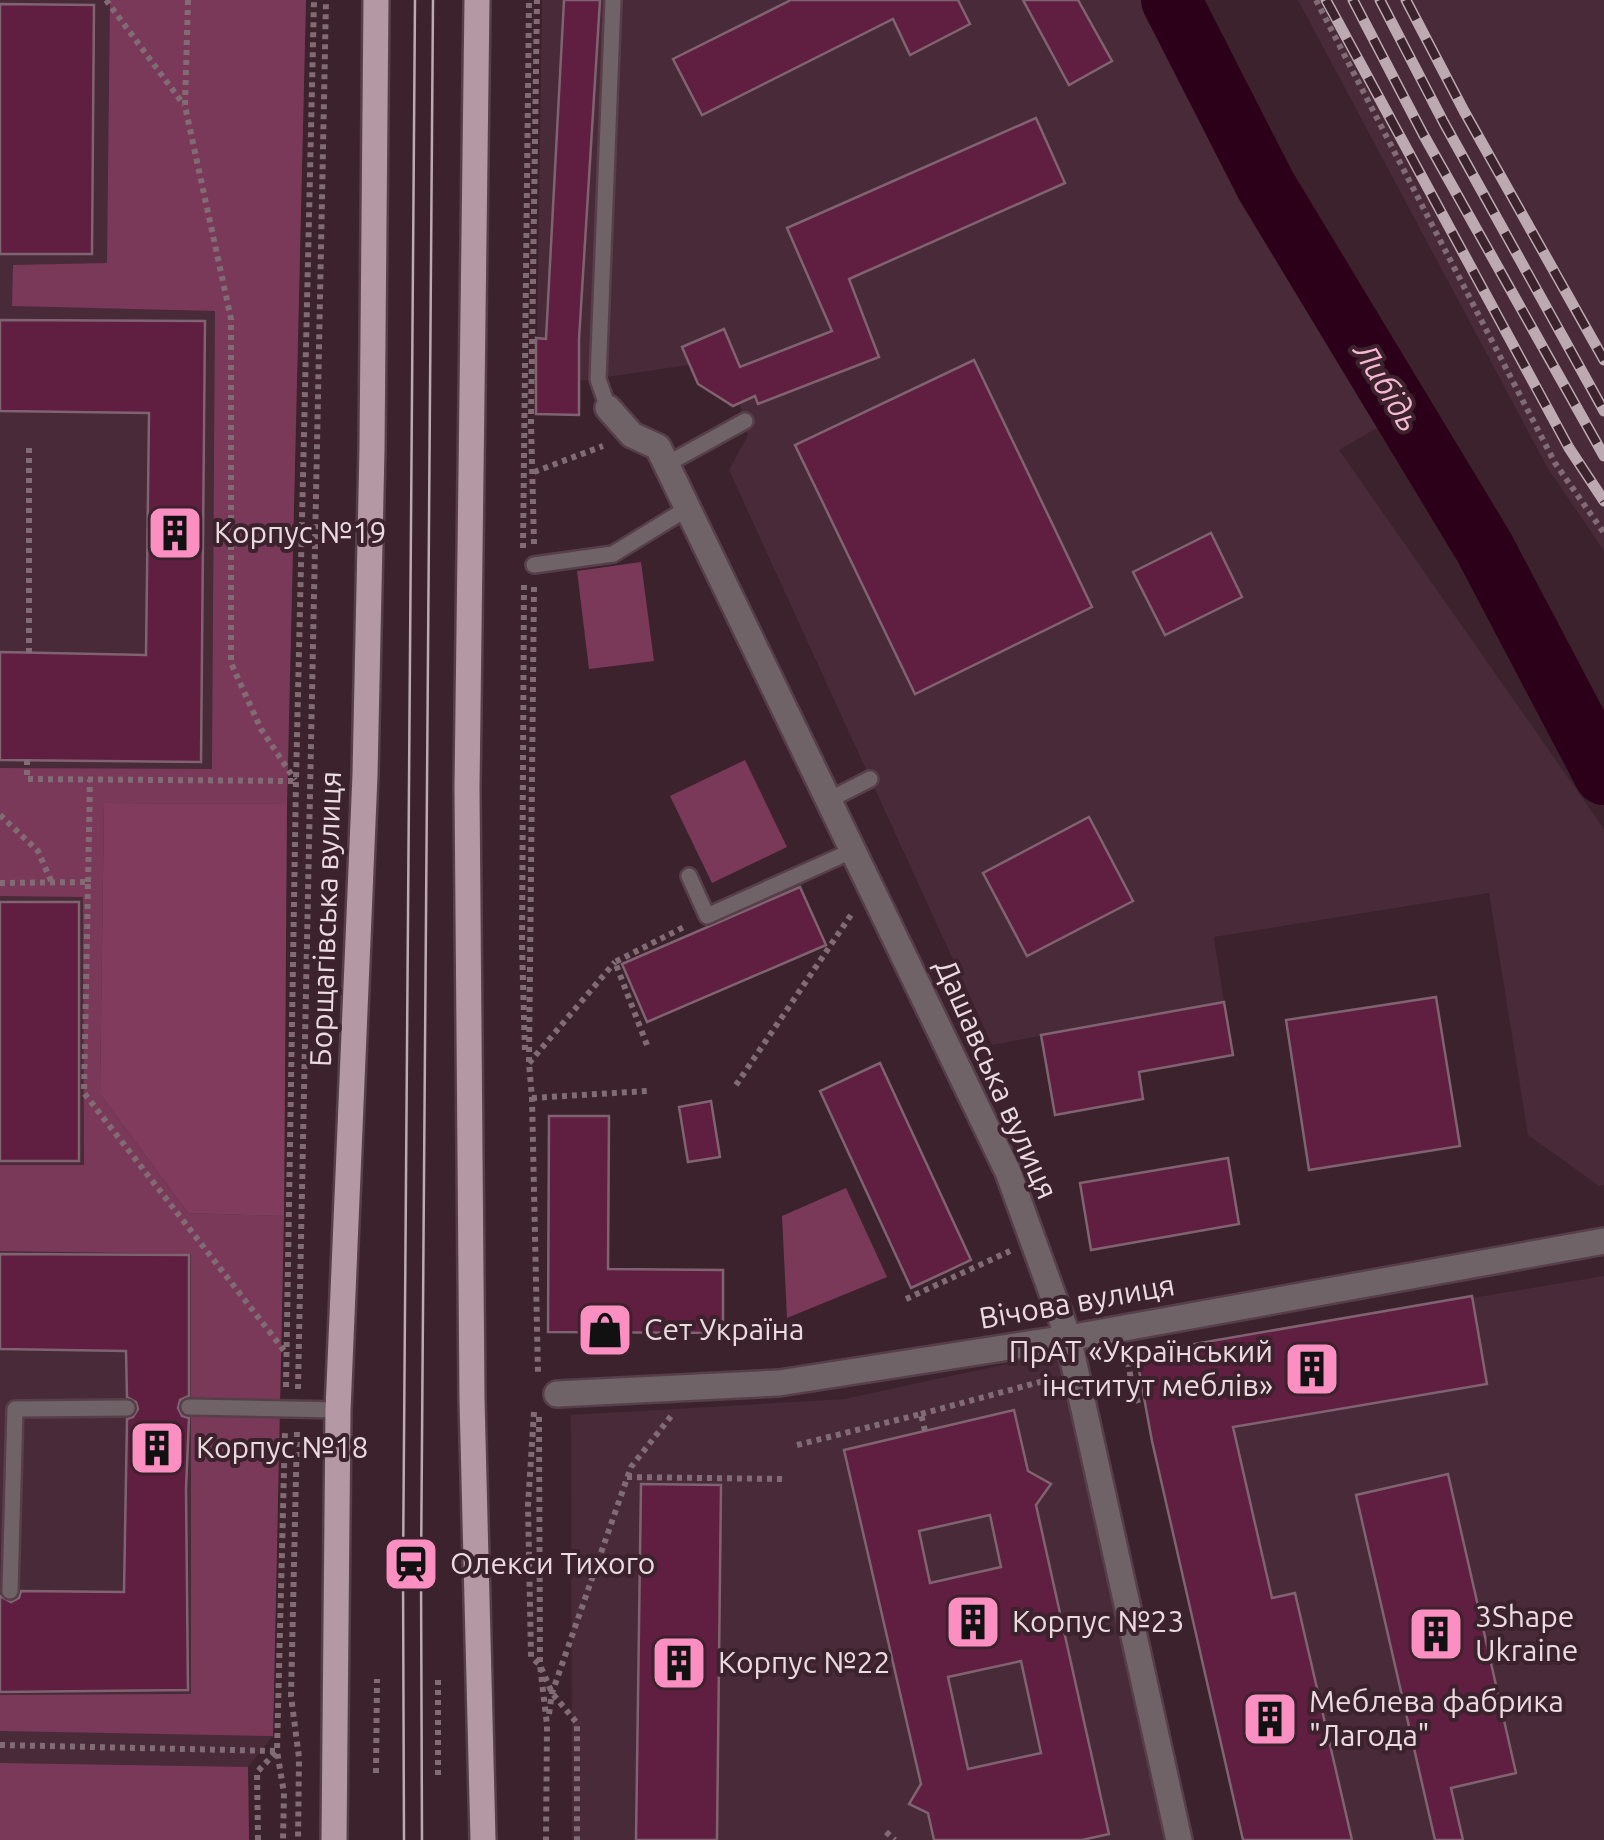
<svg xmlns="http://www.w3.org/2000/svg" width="1604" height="1840" viewBox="0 0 1604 1840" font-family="Ubuntu,sans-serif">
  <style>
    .built { fill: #482a38 }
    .green { fill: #7b395a }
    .forest { fill: #813b5d }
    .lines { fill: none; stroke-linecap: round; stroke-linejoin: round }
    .river { stroke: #2d0019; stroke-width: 60 }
    .building { fill: #601e41; stroke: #806370; stroke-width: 2.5; fill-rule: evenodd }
    .lane-casing { stroke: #573f4a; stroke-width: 20 }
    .street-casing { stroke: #573f4a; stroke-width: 30 }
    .primary-casing { stroke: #573f4a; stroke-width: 30 }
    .path { stroke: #816b75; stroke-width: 6; stroke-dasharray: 5 5; stroke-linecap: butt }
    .lane { stroke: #706368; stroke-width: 15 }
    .street { stroke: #706368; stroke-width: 25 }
    .primary { stroke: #b499a4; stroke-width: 25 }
    .tram { stroke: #bca9b1; stroke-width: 2.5 }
    .rail-casing { stroke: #bca9b1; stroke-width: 11 }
    .rail { stroke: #3b222d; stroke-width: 8; stroke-dasharray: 22; stroke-linecap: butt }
    .labels { text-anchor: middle; stroke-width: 8; stroke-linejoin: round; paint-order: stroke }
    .poi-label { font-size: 30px; fill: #ebdae1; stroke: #3b222d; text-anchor: start }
    .street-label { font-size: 30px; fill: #ebdae1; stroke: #3b222d }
    .water-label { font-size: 32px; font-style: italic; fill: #f6b7d2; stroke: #3b222d }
  </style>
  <rect width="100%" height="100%" fill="#3b222d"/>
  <g class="built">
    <path d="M0,0h306l-19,804 -3,412 -11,520 -25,31 1,73h-249z"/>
    <path d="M542,0h619l235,417 -57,33 265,379v356l-5,1 -71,-51 -39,-242 -275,44 10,65 -232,43 -263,-575 19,-35 -8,-31 -10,4 -8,-19 -10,4 -14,-9 -9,-19 -110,16v34l-43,-1z"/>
    <path d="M1298,0h306v551l-57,-84z"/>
    <path d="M1604,1276v564h-361l-91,-397 -16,-89z"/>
    <path d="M1062,1352l109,488h-599l-1,-425 273,-16z"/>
  </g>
  <g class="green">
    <path d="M110,0h196l-19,804 -183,-1 -4,291 88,119 96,3 -11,520 -273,-5v-36l191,-1v-440l-191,-3v-86h84l-1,-268 -83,-1v-128l212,1 3,-458 -203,-5 1,-41 94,-2z"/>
    <path d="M641,562l13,99 -65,8 -12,-98z"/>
    <path d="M745,760l42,87 -75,36 -42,-87z"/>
    <path d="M846,1188l41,89 -100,41 -5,-102z"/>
    <path d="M0,1763l248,4 1,73h-249z"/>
  </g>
  <path class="forest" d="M104,803l183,1 -3,412 -96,-3 -88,-119z"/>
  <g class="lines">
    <path class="river" d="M1171,0l95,186 218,361 120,228"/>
  </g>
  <g class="building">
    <path d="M564,0h36l-21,339v76l-43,-1v-76l10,1z"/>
    <path d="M791,0h167l12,24 -60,31 -17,-36 -191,96 -29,-56z"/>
    <path d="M1023,0h55l34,61 -43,24z"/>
    <path d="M0,4l94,1 -2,249h-92z"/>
    <path d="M1036,118l29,65 -216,96 30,78 -121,47 -3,-8 -22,10 -35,-22 -16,-37 42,-18 16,38 92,-36 -45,-103z"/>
    <path d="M0,320l205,1 -4,441 -201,-2v-108l146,3 3,-242 -149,-2z"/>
    <path d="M974,360l118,247 -177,87 -120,-249z"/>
    <path d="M1211,533l31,64 -77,38 -32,-63z"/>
    <path d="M1089,817l44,84 -106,55 -44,-83z"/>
    <path d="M800,887l26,58 -179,77 -25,-58z"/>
    <rect x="0" y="902" width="79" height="259"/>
    <path d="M1436,997l24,149 -151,24 -23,-150z"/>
    <path d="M1224,1002l9,53 -94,17 4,27 -88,16 -14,-80z"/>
    <path d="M880,1063l91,197 -60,28 -91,-197z"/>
    <path d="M711,1101l9,56 -32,5 -9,-55z"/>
    <path d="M549,1116h60l-1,153 115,1v63l-175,-1z"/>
    <path d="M1228,1158l11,66 -148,26 -11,-67z"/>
    <path d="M0,1254l189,1v141l-9,4 -2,8 4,8 7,2 -3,71 2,201 -188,2v-96l11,6 8,-4 2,-7 103,1 3,-173 6,-2 5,-8 -2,-7 -9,-5 -1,-46 -126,-2z"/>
    <path d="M1472,1296l15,88 -254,43 39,171 23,-5 57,247h-109l-91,-399 -16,-87z"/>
    <path d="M1014,1410l14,61 23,13 -15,21 73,329 -27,6h-148l-6,-27 -19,-9 12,-20 -77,-334zM990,1515l11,52 -71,16 -11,-52zM1021,1661l20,92 -73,16 -20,-92z"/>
    <path d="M1448,1474l68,299 -65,15 12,52h-28l-79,-345z"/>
    <path d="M641,1484l80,1 -4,355h-81z"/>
  </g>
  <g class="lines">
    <g class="lane-casing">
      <g id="lane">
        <path d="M608,408l-10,-29 15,-379"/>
        <path d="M667,464l78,-43"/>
        <path d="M534,565l79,-11 75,-46"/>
        <path d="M829,800l41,-21"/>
        <path d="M689,876l18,40 147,-66"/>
        <path d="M189,1407l149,3"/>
        <path d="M10,1591l5,-182 112,-1"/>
      </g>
    </g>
    <g class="street-casing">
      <g id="street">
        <path d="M608,408l24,27 26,12 350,725 60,165 111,503"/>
        <path d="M557,1394l222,-11 301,-47 524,-95"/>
      </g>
    </g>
    <g class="primary-casing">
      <g id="primary">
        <path d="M477,0l-10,788 5,611 11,441"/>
        <path d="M334,1840l4,-430 27,-635 7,-327 4,-448"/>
      </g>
    </g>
    <g class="path">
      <path d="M106,0l78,105"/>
      <path d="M188,0l-3,106 46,213v344l30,66 34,51"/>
      <path d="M1316,0l239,463 49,70"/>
      <path d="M534,472l69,-26"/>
      <path d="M534,544l-3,-122 6,-422"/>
      <path d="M523,548l6,-548"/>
      <path d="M524,585l-2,361 3,107"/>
      <path d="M534,587l-5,476 3,35 6,276"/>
      <path d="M29,653v-205"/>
      <path d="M27,760v19l267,2"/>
      <path d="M0,815l38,36 14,32"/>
      <path d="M88,882l2,-103"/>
      <path d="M0,883l88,-1 -4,211 202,260"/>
      <path d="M647,1045l-32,-83 71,-36"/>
      <path d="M529,1063l86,-101"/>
      <path d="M736,1085l117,-173"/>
      <path d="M532,1098l115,-7"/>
      <path d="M906,1299l104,-48"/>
      <path d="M1126,1352l9,49 9,-3"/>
      <path d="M286,1387l10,-606 18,-781"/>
      <path d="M298,1389l28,-1389"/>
      <path d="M534,1412l-6,93 3,152 9,8 12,28 25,30v117"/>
      <path d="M921,1414l130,-35"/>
      <path d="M539,1417l1,248 7,60 -1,115"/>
      <path d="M297,1432l-6,264 8,62 -1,82"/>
      <path d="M797,1445l124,-31 4,17"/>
      <path d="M627,1477l158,2"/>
      <path d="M549,1714l3,-21 79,-226 41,-52"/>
      <path d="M0,1745l277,6 7,42 -1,47"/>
      <path d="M376,1773l1,-94"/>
      <path d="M438,1775v-96"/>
      <path d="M886,1832l9,8"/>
      <path d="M258,1840l-1,-68 20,-21 8,-321"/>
    </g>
    <use href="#lane" class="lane"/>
    <use href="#street" class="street"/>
    <use href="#primary" class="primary"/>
    <g class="tram">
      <path d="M404,1840l-1,-268 12,-1572"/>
      <path d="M422,1840l-1,-269 12,-1571"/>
    </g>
    <g class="rail-casing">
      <g id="rail">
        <path d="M1326,0l243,448 35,53"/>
        <path d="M1353,0l70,134 181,322"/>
        <path d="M1380,0l64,123 160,288"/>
        <path d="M1406,0l58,111 140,249"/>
      </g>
    </g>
    <use href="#rail" class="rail"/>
  </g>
  <defs>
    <g id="building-square" transform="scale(2.875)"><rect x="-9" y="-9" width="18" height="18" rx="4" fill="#fc8fc2" stroke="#3b222d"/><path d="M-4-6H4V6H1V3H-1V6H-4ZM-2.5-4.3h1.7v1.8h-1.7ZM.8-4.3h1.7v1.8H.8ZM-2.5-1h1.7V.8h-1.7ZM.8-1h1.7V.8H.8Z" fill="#111"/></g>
    <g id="shop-square" transform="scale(2.875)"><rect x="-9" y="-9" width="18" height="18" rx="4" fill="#fc8fc2" stroke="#3b222d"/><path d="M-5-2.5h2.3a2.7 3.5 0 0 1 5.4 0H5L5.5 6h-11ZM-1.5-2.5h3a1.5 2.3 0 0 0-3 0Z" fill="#111"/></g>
    <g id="station-square" transform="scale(2.875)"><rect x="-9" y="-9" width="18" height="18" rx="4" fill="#fc8fc2" stroke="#3b222d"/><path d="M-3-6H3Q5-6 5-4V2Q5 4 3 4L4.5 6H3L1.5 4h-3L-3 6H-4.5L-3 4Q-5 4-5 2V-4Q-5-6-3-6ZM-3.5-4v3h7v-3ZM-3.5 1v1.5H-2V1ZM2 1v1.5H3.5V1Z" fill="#111"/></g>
  </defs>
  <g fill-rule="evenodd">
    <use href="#building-square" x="175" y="533"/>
    <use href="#shop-square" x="605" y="1330"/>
    <use href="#building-square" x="1312" y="1369"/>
    <use href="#building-square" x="157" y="1448"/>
    <use href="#station-square" x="411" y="1564"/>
    <use href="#building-square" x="973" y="1622"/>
    <use href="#building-square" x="1436" y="1634"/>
    <use href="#building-square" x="679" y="1663"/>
    <use href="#building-square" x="1270" y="1719"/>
  </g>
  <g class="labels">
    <g class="poi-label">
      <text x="214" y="543">Корпус №19</text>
      <text x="644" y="1340">Сет Україна</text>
      <text x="1273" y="1362" text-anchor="end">ПрАТ «Український<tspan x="1273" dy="34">інститут меблів»</tspan></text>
      <text x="196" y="1458">Корпус №18</text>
      <text x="450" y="1574">Олекси Тихого</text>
      <text x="1475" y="1627">3Shape<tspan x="1475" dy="34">Ukraine</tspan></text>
      <text x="1012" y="1632">Корпус №23</text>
      <text x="718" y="1673">Корпус №22</text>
      <text x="1309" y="1712">Меблева фабрика<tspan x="1309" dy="34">"Лагода"</tspan></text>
    </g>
    <g class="street-label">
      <text transform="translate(326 919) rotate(-88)" y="10">Борщагівська вулиця</text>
      <text transform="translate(996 1079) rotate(66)" y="10">Дашавська вулиця</text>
      <text transform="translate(1077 1302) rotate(-10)" y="10">Вічова вулиця</text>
    </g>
    <g class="water-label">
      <text transform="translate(1387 387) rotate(59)" y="11">Либідь</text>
    </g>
  </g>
</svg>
